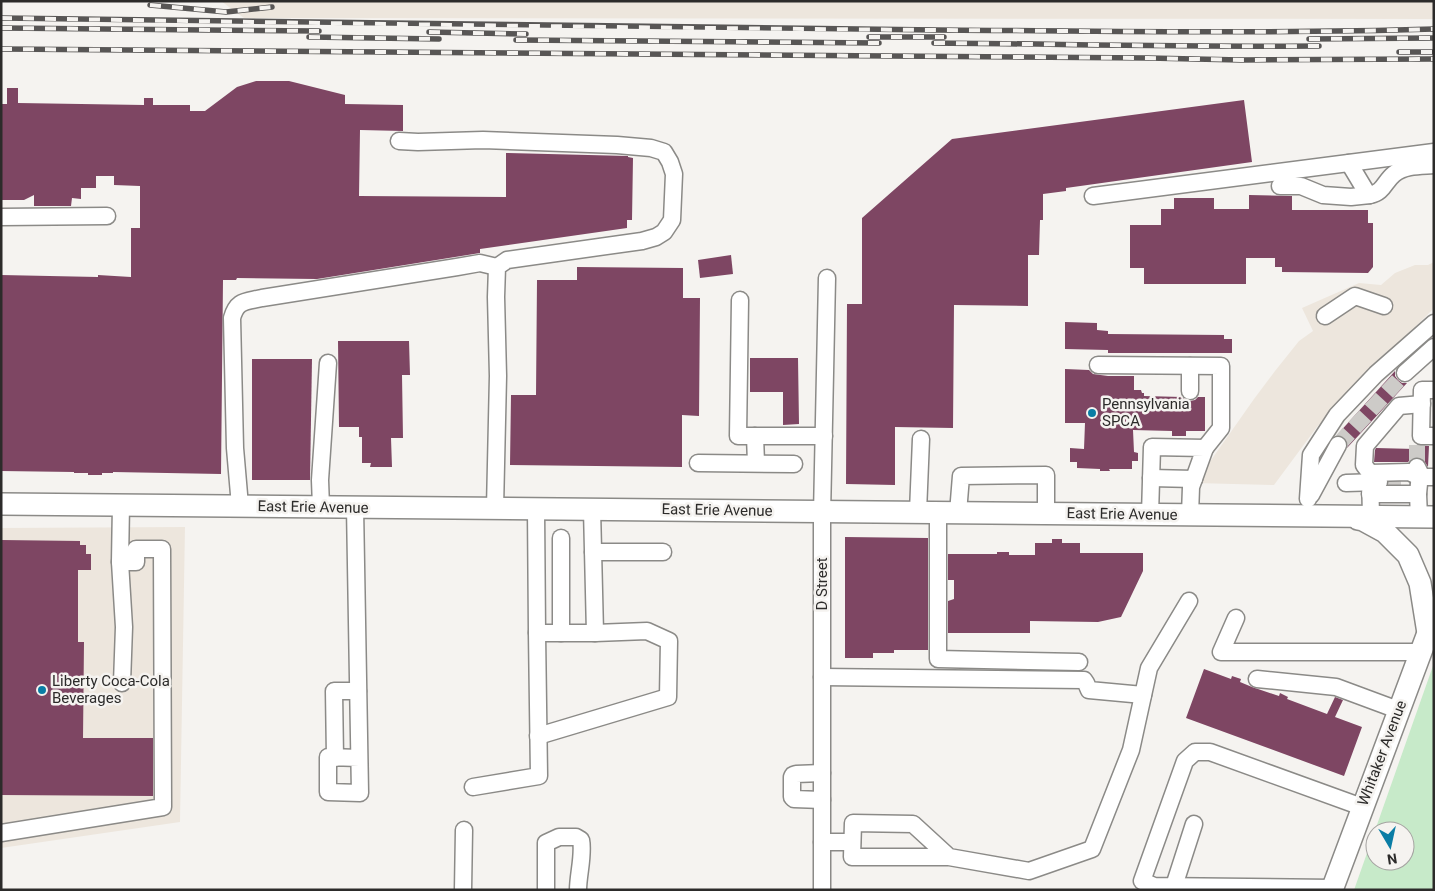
<svg xmlns="http://www.w3.org/2000/svg" width="1435" height="891" viewBox="0 0 1435 891" font-family="Roboto,sans-serif">
  <style>
    .built { fill: #ede6dd }
    .green { fill: #c7eac9; fill-rule: evenodd }
    .building { fill: #7e4663 }
    .lines { fill: none; stroke-linecap: round; stroke-linejoin: round }
    .minor-tunnel { stroke: #cdcbc8; stroke-width: 16; stroke-dasharray: 16 8; stroke-linecap: butt }
    .minor-casing { stroke: #8b8a87; stroke-width: 19 }
    .major-casing { stroke: #8b8a87; stroke-width: 24 }
    .minor { stroke: #fff; stroke-width: 16 }
    .major { stroke: #fff; stroke-width: 21 }
    .rail-casing { stroke: #585655; stroke-width: 5.5 }
    .rail { stroke: #f5f3f0; stroke-width: 4; stroke-dasharray: 11; stroke-linecap: butt }
    .poi-dot { fill: #0a7da5; stroke: #f5f3f0; stroke-width: 2 }
    .labels { text-anchor: middle; stroke-width: 5; stroke-linejoin: round; paint-order: stroke }
    .poi-label { font-size: 15px; fill: #2c2b2a; stroke: #f5f3f0; text-anchor: start }
    .street-label { font-size: 15px; fill: #2c2b2a; stroke: #f5f3f0 }
  </style>
  <rect width="100%" height="100%" fill="#f5f3f0"/>
  <g class="built">
    <path d="M221,1h1213v18l-1190,-1z"/>
    <path d="M1434,262v46l-117,119 -43,58 -79,-2 59,-84 21,-28 24,-30 14,-10 -11,-23 57,-25 22,2 14,-12 20,-8h13z"/>
    <path d="M185,527l-5,295 -179,26v-320z"/>
  </g>
  <path class="green" d="M1434,663v227h-80zM1375,831h30v30h-30z"/>
  <g class="building">
    <path d="M256,81h33l56,14v9l58,1v26l-43,-1 -1,66 147,1v-44l122,3v1l5,1 -1,62h-5v8l-147,21v4l-163,26 -80,-1 -1,2h-13l-2,194 -108,-2v1h-11v2h-14v-2h-14v-1l-73,-1v-196l97,2v-2l33,2v-49h9v-42l-26,-1v-9h-18v12h-15v11l-9,-1 -1,8h-37v-11l-10,5h-23v-96h6v-16h11v15l126,2v-7h9v7h37v6h15l32,-24z"/>
    <path d="M1244,100l8,62 -186,26v3l-23,3v26h-3l-1,35h-11v51l-74,-1 -1,123 -58,-1v58l-49,-1 1,-180h15v-86l90,-79z"/>
    <path d="M1249,195l43,1v14h76v13h5v44l-5,6 -86,-1v-5h-7v-9h-29v26h-102v-16h-14v-43h31v-16h13v-11h40v11h35z"/>
    <path d="M731,255l2,19 -33,4 -2,-18z"/>
    <path d="M577,267l106,1v30h17l-1,118 -17,-1v52l-172,-2 1,-70h25l1,-115h40z"/>
    <path d="M1065,322l32,1v7l11,1v3l116,1v4h8v14h-124v-3l-43,-1z"/>
    <path d="M338,341h71l1,34h-8l1,63h-12l1,29h-22l1,-4h-9v-26h-3v-10h-20z"/>
    <path d="M750,358h48l1,66 -16,1v-33h-33z"/>
    <path d="M252,359h60l-2,121h-58z"/>
    <path d="M1065,369l24,1 4,4 15,2h26v14h7l1,3h2v3l38,1 3,3 5,1 5,-1 3,-3h7v34h-19v5h-14v-5l-39,-1 1,22 4,1v8h-6v8h-23l1,2h-10v-2l-23,-1v-6h-7v-14l14,1 1,-26h-20z"/>
    <path d="M1395,371v5l3,4 4,3h5l-60,65 1,-4 -2,-5 -4,-3 -5,-1z"/>
    <path d="M1415,445l14,1 -1,21 -5,-8 -5,-2 -6,1 -4,4h-34l1,-12 1,-2 39,1z"/>
    <path d="M845,537l83,1v112h-34v3h-21v5h-28z"/>
    <path d="M1052,539h10v4h18v10h63v18l-22,46 -23,5 -68,-1v12h-82v-32l6,-2v-19h-6v-26h49v-2h12v3h26v-12h17z"/>
    <path d="M1,540l79,1v4h6v9h5v16h-13v72h6l-1,96h70v58l-152,-1z"/>
    <path d="M1204,669l27,10 1,-3 9,3 -1,3 12,5 27,9 1,-3 8,4 -1,2 40,15 8,-17 8,3 -8,17 27,10 -18,49 -158,-58z"/>
  </g>
  <g class="lines">
    <g class="minor-tunnel">
      <path d="M1338,445l67,-72"/>
      <path d="M1417,445v22"/>
      <path d="M1385,480h25"/>
    </g>
    <g class="minor-casing">
      <g id="minor">
        <path d="M399,141l19,1 65,-2 134,5 34,3 13,4 6,10 4,12 -2,46 -8,12 -8,5 -14,4 -135,19 -10,7 -1,30 2,79 -3,132"/>
        <path d="M1349,163l18,30 3,2c14,-3 14,-13 24,-21 11,-9 26,-8 40,-9"/>
        <path d="M1280,186h21l22,9 28,2 19,-2"/>
        <path d="M1093,196l341,-44"/>
        <path d="M1,217l106,-1"/>
        <path d="M740,300l-2,136h17"/>
        <path d="M1325,316l30,-20 29,10"/>
        <path d="M1098,365l123,1v62l-16,20"/>
        <path d="M1405,373l29,-26"/>
        <path d="M1434,390h-12l-1,46h13"/>
        <path d="M1190,391v-25"/>
        <path d="M698,463l96,1"/>
        <path d="M756,463l-1,-27h69"/>
        <path d="M1417,467l3,6 -2,21 1,23"/>
        <path d="M1370,473l-6,-8 1,-19 34,-40 23,-2"/>
        <path d="M1151,478l43,1"/>
        <path d="M1346,483l33,-1"/>
        <path d="M1370,494h48"/>
        <path d="M1311,495l27,-50"/>
        <path d="M1308,499l3,-44 26,-40 39,-41 58,-51"/>
        <path d="M240,506l-5,-58 -3,-130c5,-18 13,-16 30,-20l195,-31 23,-4 17,4"/>
        <path d="M321,507l-1,-27 8,-117"/>
        <path d="M355,507l5,286 -32,-1v-35l31,1"/>
        <path d="M536,509l1,124h58l-3,-124"/>
        <path d="M918,512l3,-73"/>
        <path d="M938,513v146l141,3"/>
        <path d="M958,513l3,-37 85,-1v39"/>
        <path d="M1150,515l2,-68 53,1 -14,39 -1,28"/>
        <path d="M1371,517l-1,-44 39,-1 11,5h14"/>
        <path d="M561,538v95"/>
        <path d="M593,552h70"/>
        <path d="M120,562l4,65 -2,56"/>
        <path d="M1236,618l-15,34h199"/>
        <path d="M822,677l262,3 2,3 3,7 54,5"/>
        <path d="M1257,679l79,8 62,23"/>
        <path d="M538,736l130,-39 1,-56 -22,-10 -52,2"/>
        <path d="M335,758l-1,-67h24"/>
        <path d="M822,773l-26,1 -3,1 -1,2v20l2,2 28,1"/>
        <path d="M473,787l66,-11 -2,-143"/>
        <path d="M1,833l162,-26 -1,-258h-26v13h-16l1,-57"/>
        <path d="M822,842h30"/>
        <path d="M949,857l-36,-33 -60,-1 -1,34h97l80,14 63,-22 39,-99 18,-82 40,-67"/>
        <path d="M1174,886l20,-62"/>
        <path d="M1333,888l-179,-2 -12,-5 43,-120 10,-9h15l152,55"/>
        <path d="M463,890l1,-60"/>
        <path d="M546,890v-47l13,-6h17l5,3c3,14 -3,35 -3,50"/>
        <path d="M822,890v-375l5,-237"/>
      </g>
    </g>
    <g class="major-casing">
      <g id="major">
        <path d="M1,504l1433,13"/>
        <path d="M1358,519l5,1 22,12 23,23 12,28 8,50"/>
        <path d="M1332,890l102,-273"/>
      </g>
    </g>
    <use href="#minor" class="minor"/>
    <use href="#major" class="major"/>
    <g class="rail-casing">
      <g id="rail">
        <path d="M150,5l76,7 46,-5"/>
        <path d="M1,18c312,5 624,10 936,12 166,1 331,4 497,-1"/>
        <path d="M1,28l318,3"/>
        <path d="M429,32l97,2"/>
        <path d="M309,37l130,2"/>
        <path d="M869,37h75"/>
        <path d="M1309,39l125,-1"/>
        <path d="M516,40l363,3"/>
        <path d="M934,43c128,1 256,4 385,3"/>
        <path d="M1,49l1147,9 93,2 193,-1"/>
        <path d="M1399,52h35"/>
      </g>
    </g>
    <use href="#rail" class="rail"/>
  </g>
  <g class="poi-dot">
    <circle cx="1092" cy="413" r="5"/>
    <circle cx="42" cy="690" r="5"/>
  </g>
  <g class="labels">
    <g class="poi-label">
      <text x="1102" y="409">Pennsylvania<tspan x="1102" dy="17">SPCA</tspan></text>
      <text x="52" y="686">Liberty Coca-Cola<tspan x="52" dy="17">Beverages</tspan></text>
    </g>
    <g class="street-label">
      <text transform="translate(313 507) rotate(1)" y="5">East Erie Avenue</text>
      <text transform="translate(717 510) rotate(1)" y="5">East Erie Avenue</text>
      <text transform="translate(1122 514) rotate(1)" y="5">East Erie Avenue</text>
      <text transform="translate(822 584) rotate(-90)" y="5">D Street</text>
      <text transform="translate(1382 753) rotate(-69)" y="5">Whitaker Avenue</text>
    </g>
  </g>
  <rect width="1435" height="891" fill="none" stroke="#2c2b2a" stroke-width="5"/>
  <g transform="translate(1390 846) rotate(171)"><circle r="24" fill="#f5f3f0" stroke="#a5a3a1"/>
  <path d="M0-4L9 19L0 12L-9 19Z" fill="#0a7da5"/>
  <text y="-8" font-size="14" font-weight="bold" text-anchor="middle" fill="#2c2b2a">N</text>
  </g>
</svg>
